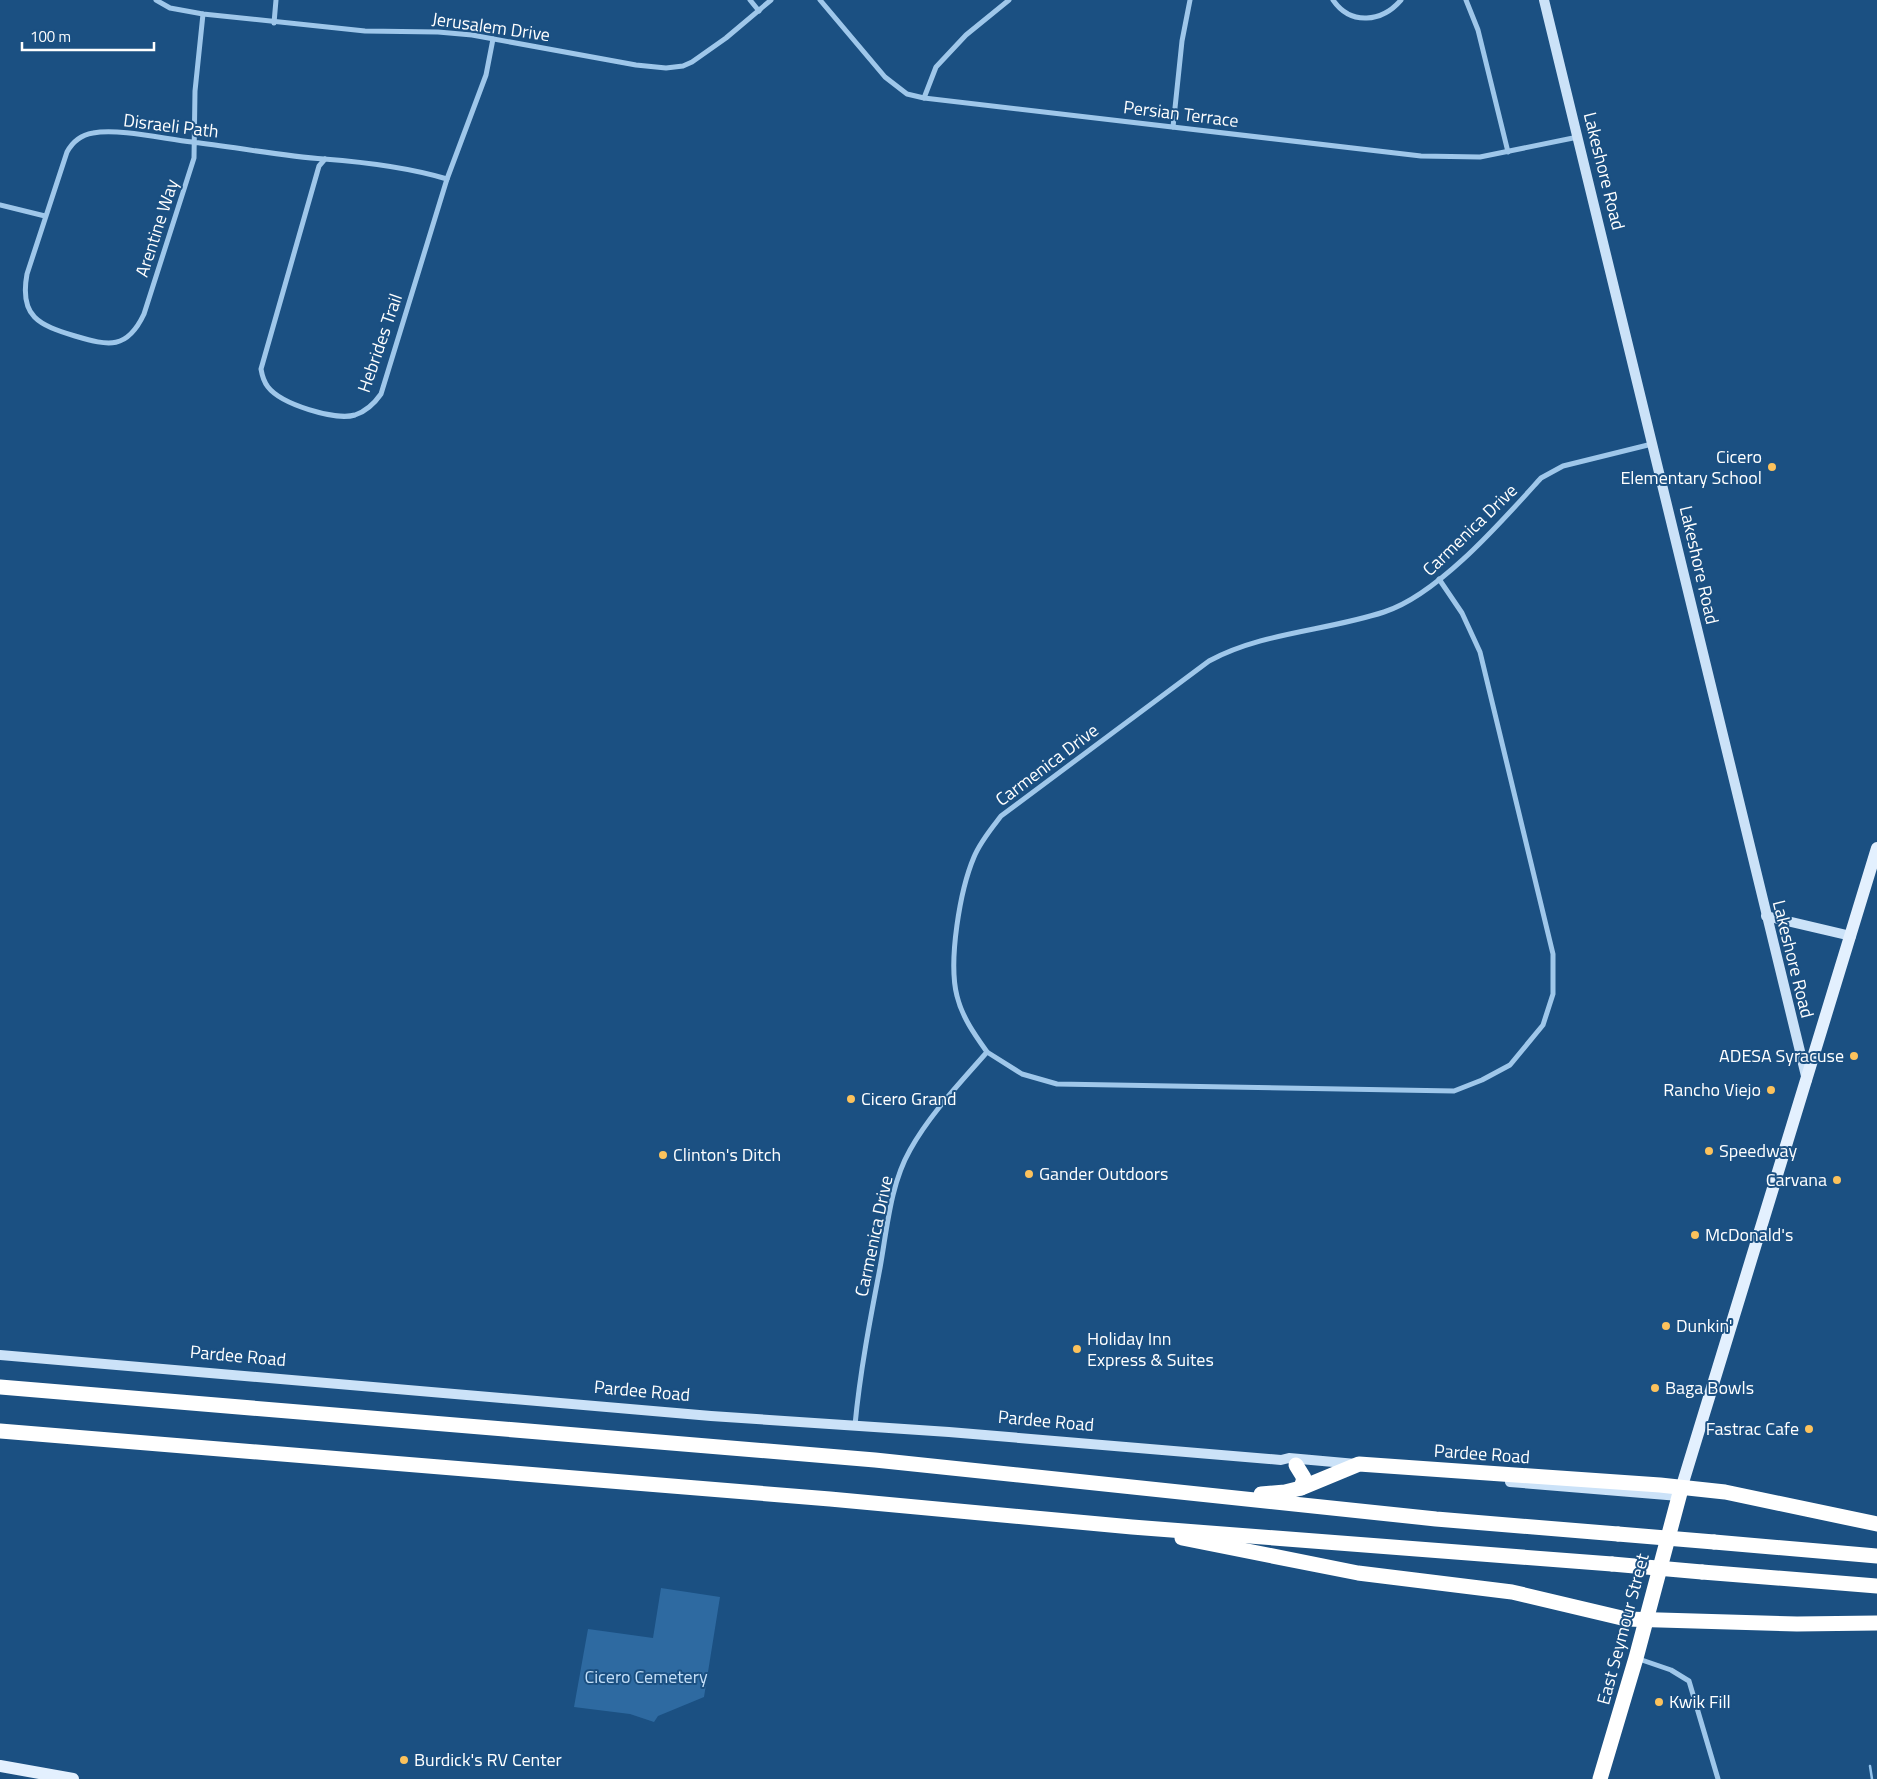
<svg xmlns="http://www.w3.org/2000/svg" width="1877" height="1779" viewBox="0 0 1877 1779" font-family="'Titillium Web',sans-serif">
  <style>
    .green { fill: #2e6aa1 }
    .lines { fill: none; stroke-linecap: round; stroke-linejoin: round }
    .stream { stroke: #92c3ed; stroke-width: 2.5 }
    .street { stroke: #9fc7ea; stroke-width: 5 }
    .secondary { stroke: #cbe2f8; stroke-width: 10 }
    .primary { stroke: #e3f0fe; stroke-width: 12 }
    .highway { stroke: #fff; stroke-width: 15 }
    .highway-bridge { stroke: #fff; stroke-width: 15 }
    .poi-dot { fill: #fcc25c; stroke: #1b5082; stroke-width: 2 }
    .labels { text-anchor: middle; stroke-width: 4; stroke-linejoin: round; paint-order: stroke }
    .street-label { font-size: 18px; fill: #fff; stroke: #1b5082 }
    .poi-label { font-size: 18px; fill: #fff; stroke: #1b5082; text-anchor: start }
    .park-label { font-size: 18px; fill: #c4dff8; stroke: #1b5082 }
  </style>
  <rect width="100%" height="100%" fill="#1b5082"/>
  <path class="green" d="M661,1588l59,9 -16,100 -46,19 -4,6 -24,-8 -56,-7 14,-78 65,9z"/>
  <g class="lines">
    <path class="stream" d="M1870,1766l2,13"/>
    <g class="street">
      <path d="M156,0l14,8 33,6 162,17 73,1 34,3 164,30 30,3 17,-2 9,-4 34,-24 45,-38"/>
      <path d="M750,0l9,11"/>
      <path d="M820,0l65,77 22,17 17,4 497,58 59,1 98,-20"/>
      <path d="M1333,0c18,26 49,22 68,0"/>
      <path d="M1466,0l12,30 30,122"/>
      <path d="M203,14l-8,77 -1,67 -50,156c-17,36 -35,32 -69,22 -36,-11 -56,-19 -48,-62l40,-122c6,-11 14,-17 26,-19 25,-5 72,6 99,9 43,5 89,14 132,17 40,3 83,8 123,20"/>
      <path d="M274,23l2,-23"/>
      <path d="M924,98l12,-31 30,-32 43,-35"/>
      <path d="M1173,127l9,-86 8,-41"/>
      <path d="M325,159l-6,7 -58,203c1,6 3,13 7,18 13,17 67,34 87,28 12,-4 19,-11 26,-21l66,-215 39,-104 7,-36"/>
      <path d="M0,205l45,11"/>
      <path d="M987,1052l35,22 35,10 397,7 28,-11 28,-15 33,-40 10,-31v-40l-73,-302 -18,-39 -23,-34"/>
      <path d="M855,1425c5,-53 15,-105 25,-157 7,-38 10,-83 30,-118 20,-36 50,-67 77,-98 -12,-17 -25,-35 -30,-56 -9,-35 3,-106 17,-139 6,-15 17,-28 27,-41l208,-155c54,-29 117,-30 175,-49 54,-17 119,-92 157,-134l22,-12 89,-22"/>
      <path d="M1636,1658l35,12 18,11 29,98"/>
    </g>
    <g class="secondary">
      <path d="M1544,0l263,1080"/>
      <path d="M1766,916l85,20"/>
      <path d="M0,1355l711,61 238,16 332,28 8,-2 67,6"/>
      <path d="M1510,1482l169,14"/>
    </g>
    <g class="primary">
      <path d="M1681,1489l196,-641"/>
      <path d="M0,1766l73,13"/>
    </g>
    <g class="highway">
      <path d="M0,1387l875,73 561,59 182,15"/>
      <path d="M0,1431l830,68 302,28 480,37"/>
      <path d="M1296,1465l8,13 -3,10"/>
      <path d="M1261,1494l24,-2 16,-4 58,-24 301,21 65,7 152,32"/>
      <path d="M1182,1538l176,35 154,19 114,27 171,5 80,-1"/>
      <path d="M1714,1542l163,14"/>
      <path d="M1702,1572l175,14"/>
      <path d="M1600,1779l36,-121 45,-169"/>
    </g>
    <g class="highway-bridge">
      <path d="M1618,1534l96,8"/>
      <path d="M1612,1564l90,8"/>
    </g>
  </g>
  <g class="poi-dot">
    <circle cx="1772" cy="467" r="5"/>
    <circle cx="1854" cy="1056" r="5"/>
    <circle cx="1771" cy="1090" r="5"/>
    <circle cx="851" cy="1099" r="5"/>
    <circle cx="1709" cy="1151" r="5"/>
    <circle cx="663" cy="1155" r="5"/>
    <circle cx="1029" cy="1174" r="5"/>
    <circle cx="1837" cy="1180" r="5"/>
    <circle cx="1695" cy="1235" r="5"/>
    <circle cx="1666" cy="1326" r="5"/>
    <circle cx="1077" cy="1349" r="5"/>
    <circle cx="1655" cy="1388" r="5"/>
    <circle cx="1809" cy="1429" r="5"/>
    <circle cx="1659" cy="1702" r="5"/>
    <circle cx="404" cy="1760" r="5"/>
  </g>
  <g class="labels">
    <g class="street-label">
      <text transform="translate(491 27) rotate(8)" y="6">Jerusalem Drive</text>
      <text transform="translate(1181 114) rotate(7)" y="6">Persian Terrace</text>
      <text transform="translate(171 126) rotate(7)" y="6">Disraeli Path</text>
      <text transform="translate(1604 171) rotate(76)" y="6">Lakeshore Road</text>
      <text transform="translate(157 228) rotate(-72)" y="6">Arentine Way</text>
      <text transform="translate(380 343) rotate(-71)" y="6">Hebrides Trail</text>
      <text transform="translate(1470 530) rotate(-44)" y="6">Carmenica Drive</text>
      <text transform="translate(1699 565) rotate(77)" y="6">Lakeshore Road</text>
      <text transform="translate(1047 765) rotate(-37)" y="6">Carmenica Drive</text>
      <text transform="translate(1793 959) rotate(76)" y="6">Lakeshore Road</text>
      <text transform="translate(874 1236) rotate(-78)" y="6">Carmenica Drive</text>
      <text transform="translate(238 1356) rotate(5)" y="6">Pardee Road</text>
      <text transform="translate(642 1391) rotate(5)" y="6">Pardee Road</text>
      <text transform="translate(1046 1421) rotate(5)" y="6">Pardee Road</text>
      <text transform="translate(1482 1454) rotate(4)" y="6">Pardee Road</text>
      <text transform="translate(1623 1629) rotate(-75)" y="6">East Seymour Street</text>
    </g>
    <g class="poi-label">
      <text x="1762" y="463" text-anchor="end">Cicero<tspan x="1762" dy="21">Elementary School</tspan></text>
      <text x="1844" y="1062" text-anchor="end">ADESA Syracuse</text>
      <text x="1761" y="1096" text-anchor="end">Rancho Viejo</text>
      <text x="861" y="1105">Cicero Grand</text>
      <text x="1719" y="1157">Speedway</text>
      <text x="673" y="1161">Clinton's Ditch</text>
      <text x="1039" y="1180">Gander Outdoors</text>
      <text x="1827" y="1186" text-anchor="end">Carvana</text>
      <text x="1705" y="1241">McDonald's</text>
      <text x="1676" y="1332">Dunkin'</text>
      <text x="1087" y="1345">Holiday Inn<tspan x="1087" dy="21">Express &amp; Suites</tspan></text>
      <text x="1665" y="1394">Baga Bowls</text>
      <text x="1799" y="1435" text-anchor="end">Fastrac Cafe</text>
      <text x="1669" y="1708">Kwik Fill</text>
      <text x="414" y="1766">Burdick's RV Center</text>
    </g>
    <g class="park-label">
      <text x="646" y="1683">Cicero Cemetery</text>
    </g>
  </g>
  <path d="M22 42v8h132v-8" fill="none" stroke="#ffffff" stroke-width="2.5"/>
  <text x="30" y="42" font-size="15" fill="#ffffff" stroke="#1b5082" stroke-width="4" paint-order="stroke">100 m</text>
</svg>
